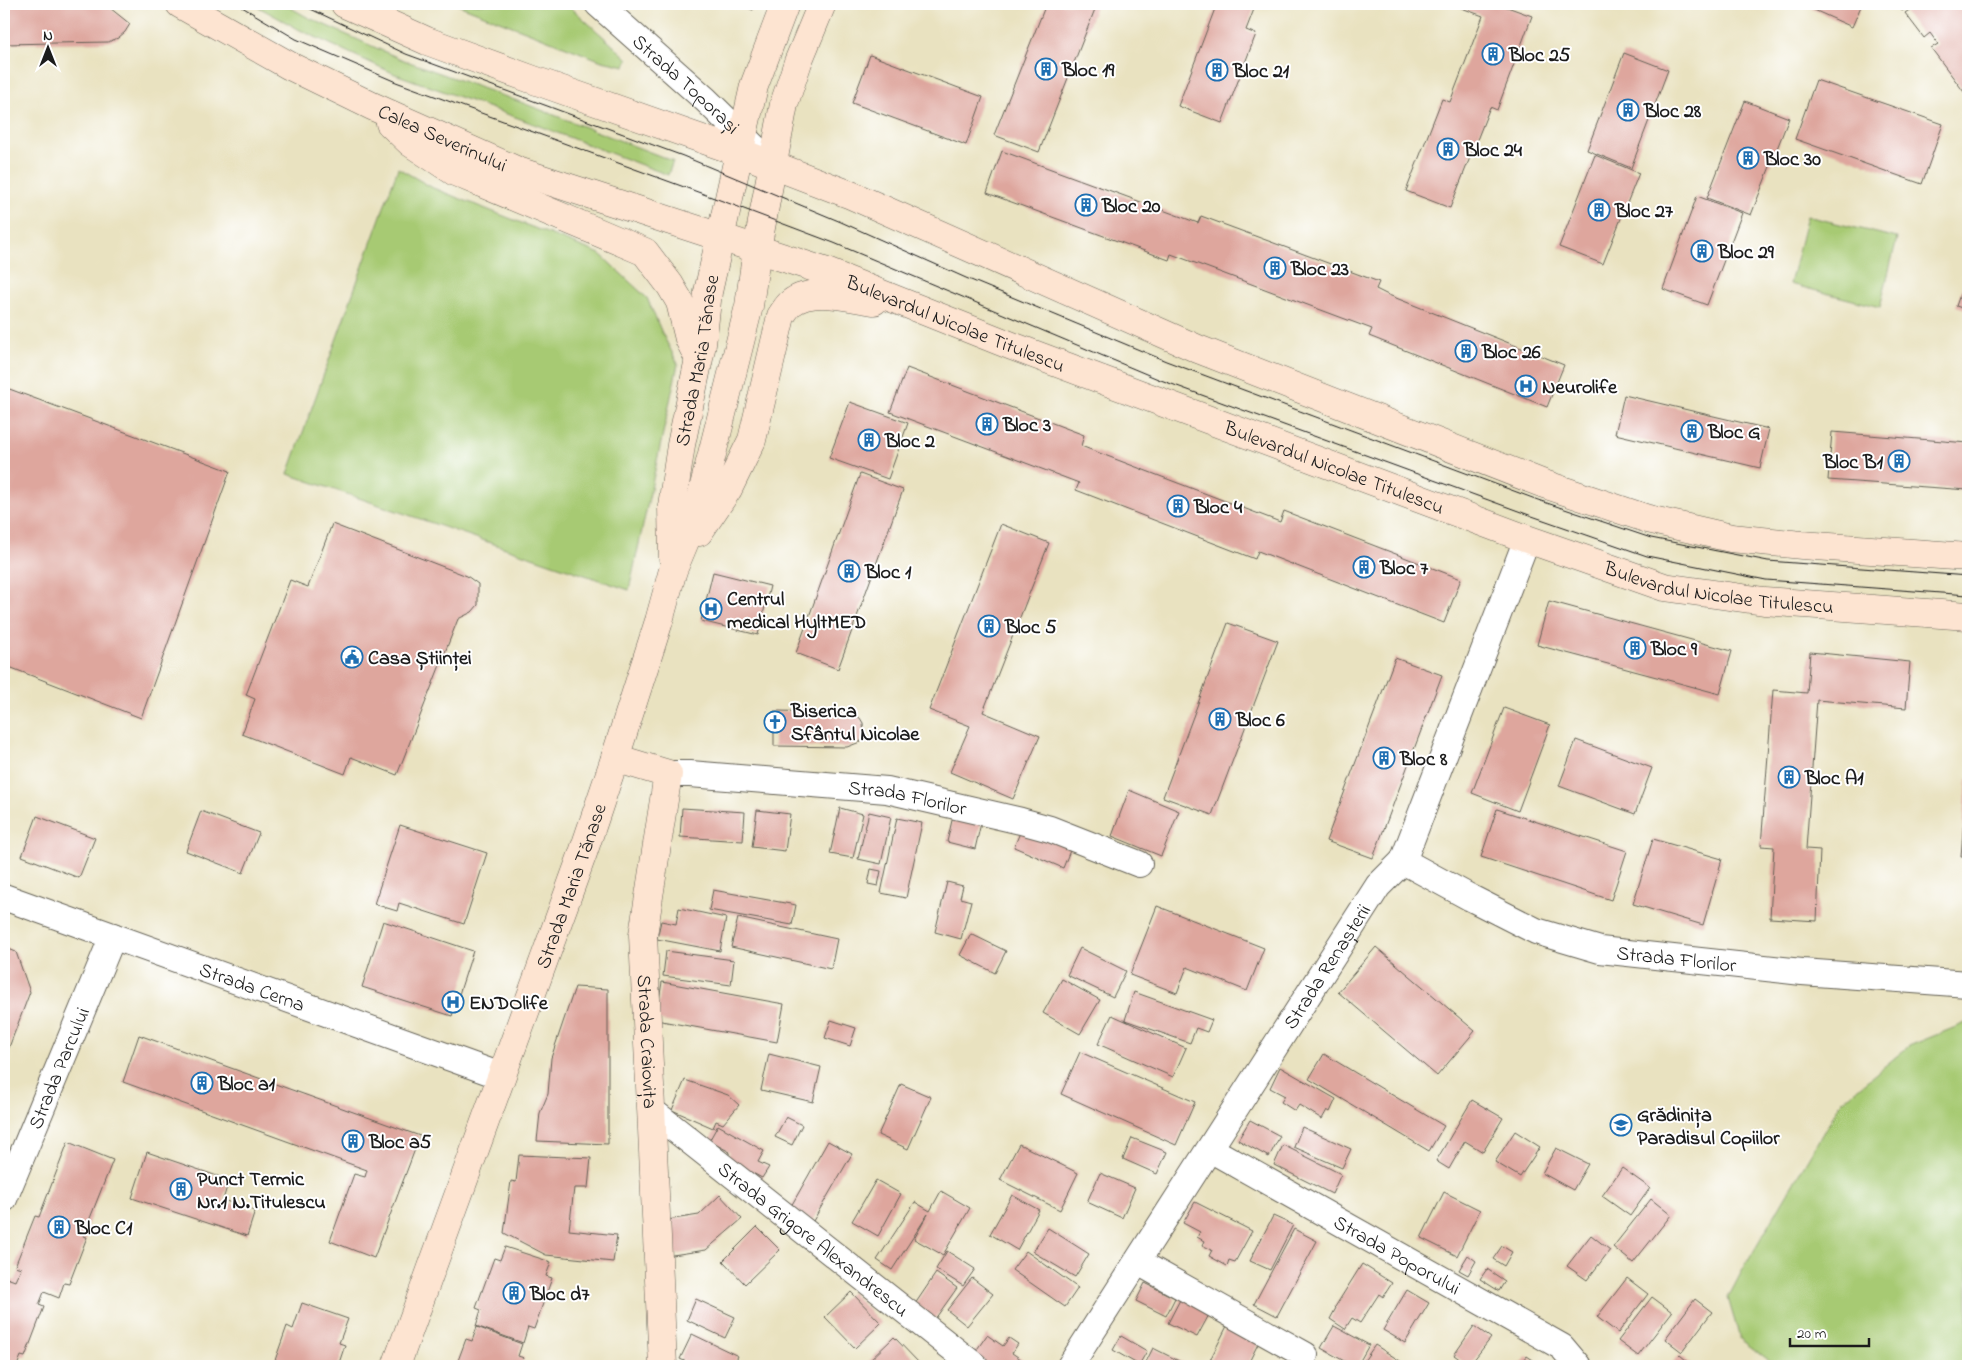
<svg xmlns="http://www.w3.org/2000/svg" width="1972" height="1370" viewBox="0 0 1972 1370" font-family="'Indie Flower',sans-serif">
  <style>
    .green { fill: #a7ca73; stroke: #627348 }
    .building { fill: #dea69d }
    .lines { fill: none; stroke-linecap: round; stroke-linejoin: round }
    .street-casing { stroke: #646155; stroke-width: 28 }
    .secondary-casing { stroke: #646155; stroke-width: 29 }
    .street { stroke: #fff; stroke-width: 26 }
    .secondary { stroke: #fde4d1; stroke-width: 28 }
    .tram { stroke: #1c1c1c; stroke-width: 1 }
    .labels { text-anchor: middle; stroke-width: 4; stroke-linejoin: round; paint-order: stroke }
    .poi-label { font-size: 20px; font-weight: bold; fill: #1c1c1c; stroke: #fff; text-anchor: start }
    .street-label { font-size: 20px; fill: #1c1c1c; stroke: #fff }
  </style>
  <rect width="100%" height="100%" fill="#fff"/>
  <filter id="ink" filterUnits="userSpaceOnUse"><feTurbulence type="fractalNoise" baseFrequency=".02" numOctaves="2"/><feDisplacementMap in="SourceGraphic" scale="10" xChannelSelector="R" yChannelSelector="G"/><feConvolveMatrix kernelMatrix="1 2 1 2 8 2 1 2 1" color-interpolation-filters="sRGB"/></filter>
  <filter id="wash" filterUnits="userSpaceOnUse"><feTurbulence type="fractalNoise" baseFrequency=".0096" numOctaves="4" result="noise"/><feDisplacementMap in="SourceGraphic" scale="20" xChannelSelector="R" yChannelSelector="G"/><feGaussianBlur stdDeviation="1.12" result="paint"/><feColorMatrix in="noise" values="0 0 0 0 0 0 0 0 0 0 0 0 0 0 0 0 0 1.4 0 .05"/><feComposite in="paint" operator="in"/></filter>
  <g filter="url(#wash)">
    <rect width="100%" height="100%" fill="#e9e2c0"/>
    <g class="green">
      <path d="M253,4h31l23,13 94,42 122,44 150,58 -5,14 -150,-57 -123,-44 -95,-44z"/>
      <path d="M459,4h108l61,55 -3,7 -23,-5 -144,-56z"/>
      <path d="M398,168l35,20 167,66 47,44 15,35 16,31 -49,226 -341,-116z"/>
      <path d="M1807,216l90,22 -17,69 -90,-23z"/>
      <path d="M1968,1022v344h-191l-37,-27 -12,-41 13,-25 100,-171 68,-56z"/>
    </g>
    <g id="blocks">
      <g class="building">
        <path d="M4,4h101l25,20 -5,8 -7,6 -10,4 -104,2z"/>
        <path d="M738,4h17l-2,6z"/>
        <path d="M1046,4h51l-58,148 -45,-17z"/>
        <path d="M1211,4h45l-10,26 10,4 -34,89 -44,-17 38,-100z"/>
        <path d="M1451,4h48l33,12 -35,94 -7,-3 -40,101 -44,-17 36,-92 8,3 33,-86z"/>
        <path d="M1814,4h48l-10,23 -40,-18z"/>
        <path d="M1896,4h15l-9,7z"/>
        <path d="M1918,4h37l2,3 5,-3 6,8v77l-4,3 -33,-44 7,-4 -8,-11 -6,5 -19,-25z"/>
        <path d="M1624,53l44,17 -37,98 -44,-18z"/>
        <path d="M870,55l113,42 -17,48 -114,-42z"/>
        <path d="M1816,80l127,44 -21,60 -127,-45z"/>
        <path d="M1745,101l44,17 -38,97 -44,-17z"/>
        <path d="M1002,151l196,72 3,-7 178,66 -3,7 10,5 178,71 -17,42 -178,-71 3,-7 -201,-75 -2,6 -182,-67z"/>
        <path d="M1595,155l44,18 -36,91 -44,-17z"/>
        <path d="M1697,196l45,17 -35,92 -44,-16z"/>
        <path d="M1968,272v38l-12,-4z"/>
        <path d="M907,368l177,67 -3,11 199,76 4,-11 177,68 -17,44 -186,-72 -3,8 -179,-69 3,-7 -189,-71z"/>
        <path d="M4,387l226,84 -89,247 -137,-53z"/>
        <path d="M1624,395l145,34 -9,39 -145,-34z"/>
        <path d="M850,402l58,21 -20,56 -59,-21z"/>
        <path d="M1832,432l136,11v47l-140,-10z"/>
        <path d="M860,474l43,16 -65,179 -42,-16z"/>
        <path d="M332,524l135,52 11,8v21l-6,7 -14,7 -61,156 -46,-18 -6,17 -103,-40 13,-35 -9,-4 44,-115 18,7z"/>
        <path d="M1001,524l48,19 -66,169 57,24 -27,63 -63,-27 20,-46 -41,-16z"/>
        <path d="M713,572l57,14 -12,49 -57,-14z"/>
        <path d="M1549,601l183,50 -12,43 -183,-49z"/>
        <path d="M1228,623l50,18 -66,174 -49,-18z"/>
        <path d="M1810,652l100,10 -4,46 -89,-8 -11,149 14,1 -3,71 -47,-3 4,-71 -13,-1 12,-156 34,3z"/>
        <path d="M1395,658l47,17 -69,183 -47,-17z"/>
        <path d="M1504,708l46,17 -32,86 -46,-18z"/>
        <path d="M774,711l75,1 11,6 3,5 1,14 -4,5 -13,5 -73,-1z"/>
        <path d="M1576,740l76,28 -17,46 -76,-28z"/>
        <path d="M1967,779h1v78h-7z"/>
        <path d="M1129,790l50,21 -18,45 -49,-20z"/>
        <path d="M682,808l63,4 -2,29 -63,-4z"/>
        <path d="M840,808l23,6 -10,44 -23,-4z"/>
        <path d="M1497,809l130,42 -16,49 -130,-43z"/>
        <path d="M757,810l33,4 -5,37 -33,-4z"/>
        <path d="M201,811l58,22 -16,40 -57,-22z"/>
        <path d="M869,812l22,5 -10,47 -23,-5z"/>
        <path d="M37,816l58,22 -16,40 -57,-22z"/>
        <path d="M953,816l28,7 -6,26 -28,-7z"/>
        <path d="M897,818l25,5 -16,75 -25,-5z"/>
        <path d="M1024,823l49,20 -10,25 -49,-21z"/>
        <path d="M400,825l87,28 -23,71 -65,-21 -2,8 -23,-7z"/>
        <path d="M1653,839l69,20 -19,66 -70,-21z"/>
        <path d="M871,869l10,2 -3,15 -10,-2z"/>
        <path d="M947,882l16,4 -3,12 11,3 -10,38 -26,-7z"/>
        <path d="M713,890l83,15 -4,20 -83,-15z"/>
        <path d="M1157,906l107,42 -17,43 -60,-24 -10,26 -47,-18z"/>
        <path d="M679,908l47,10 -6,33 -63,-12 4,-18 15,3z"/>
        <path d="M738,918l99,21 -6,30 -100,-22z"/>
        <path d="M383,921l90,30 -21,65 -90,-29z"/>
        <path d="M971,934l35,17 -11,22 -35,-18z"/>
        <path d="M4,947l12,5 14,40 -22,58 -4,-1z"/>
        <path d="M1376,947l99,84 -38,45 -99,-84z"/>
        <path d="M1080,948l46,23 -13,26 -46,-22z"/>
        <path d="M666,951l68,9 -3,25 -68,-9z"/>
        <path d="M1062,979l38,21 -20,34 -37,-21z"/>
        <path d="M662,982l122,22 -7,38 -121,-22z"/>
        <path d="M575,987l33,2v155l-71,-3 3,-28 8,-19 3,-36z"/>
        <path d="M1134,992l78,28 -5,12 -11,-4 -6,15 -65,-23z"/>
        <path d="M1112,1015l74,33 -13,29 -75,-33z"/>
        <path d="M831,1020l25,8 -6,18 -25,-8z"/>
        <path d="M139,1035l281,101 -46,122 -44,-17 24,-67 11,3 2,-7 -244,-88z"/>
        <path d="M1080,1052l115,50 -19,43 -115,-51z"/>
        <path d="M769,1054l52,13 -8,35 -52,-12z"/>
        <path d="M1324,1054l120,72 -15,25 -120,-72z"/>
        <path d="M1280,1067l56,32 -6,13 -3,-2 -5,9 -23,-14 -4,6 -14,-9 4,-6 -15,-8z"/>
        <path d="M685,1080l43,15 11,10 -16,19 -7,-3 -3,7 -41,-18z"/>
        <path d="M901,1084l30,13 -23,52 -30,-14z"/>
        <path d="M1472,1100l31,18 -20,34 -18,-11 -16,28 -13,-8z"/>
        <path d="M786,1117l16,8 -10,20 -17,-8z"/>
        <path d="M1250,1120l30,16 -11,21 -31,-17z"/>
        <path d="M718,1125l46,26 -6,11 11,5 -7,11 -36,-19 4,-7 -21,-11z"/>
        <path d="M1302,1127l49,22 -9,19 -48,-21z"/>
        <path d="M1515,1131l25,16 -20,30 -25,-15z"/>
        <path d="M1132,1138l35,14 -10,22 -34,-15z"/>
        <path d="M828,1141l24,13 -39,67 -23,-13z"/>
        <path d="M68,1142l45,18 -30,76 4,1 -18,47 -5,-1 -5,15 -15,-6 -5,13 5,2 -19,50 -4,-1 -4,10h-13v-89l11,4 6,-13 -6,-2 20,-50 4,1z"/>
        <path d="M1019,1144l59,29 -18,37 -60,-30z"/>
        <path d="M1283,1145l58,29 -9,20 -58,-29z"/>
        <path d="M1556,1148l32,16 -15,26 -31,-17z"/>
        <path d="M147,1152l82,28 -6,20 32,11 -8,25 -115,-38z"/>
        <path d="M519,1155l72,3 -3,30h-14l-5,42 48,5 -4,27 -67,-7 -42,-22 7,-52 5,1z"/>
        <path d="M1622,1168l28,20 -20,28 -28,-20z"/>
        <path d="M1100,1173l35,15 -13,30 -35,-16z"/>
        <path d="M876,1180l25,14 -23,42 -26,-15z"/>
        <path d="M941,1191l29,17 -27,47 -29,-16 14,-25 -36,56 -15,-10 38,-58 15,9z"/>
        <path d="M1444,1192l36,18 -23,46 -36,-18z"/>
        <path d="M720,1195l22,24 -36,31 -40,6 -5,-35 38,-6z"/>
        <path d="M1012,1195l27,15 -22,40 -27,-16z"/>
        <path d="M1651,1199l20,16 -38,48 -20,-16z"/>
        <path d="M1195,1202l57,29 -17,31 -6,-2 -2,6 -18,-10 3,-6 -10,-5 2,-4 -7,-4 3,-5 -17,-9z"/>
        <path d="M1273,1216l20,9 -23,45 -20,-9z"/>
        <path d="M757,1227l23,23 -35,34 -22,-23z"/>
        <path d="M1048,1228l41,26 -14,23 -42,-25z"/>
        <path d="M1294,1229l23,12 -40,75 -23,-12z"/>
        <path d="M1591,1235l19,15 -23,30 -20,-14z"/>
        <path d="M1502,1246l10,6 -8,14 -11,-7z"/>
        <path d="M505,1247l46,15 -5,14 6,2 -18,51 -6,-2 -5,16 -47,-17 5,-16 -5,-2 18,-50 6,2z"/>
        <path d="M947,1251l28,18 -12,17 -27,-17z"/>
        <path d="M1026,1251l52,37 -13,19 -53,-37z"/>
        <path d="M1468,1255l8,6 -8,14 -9,-5z"/>
        <path d="M1362,1264l30,19 -9,14 -4,-3 -19,29 -8,-5 -7,11 -15,-10 6,-11 -1,-1z"/>
        <path d="M1487,1269l18,12 -6,10 -19,-12z"/>
        <path d="M936,1273l21,15 -22,31 -20,-15z"/>
        <path d="M972,1278l21,16 -26,32 -20,-16z"/>
        <path d="M1627,1278l21,16 -30,39 -21,-16z"/>
        <path d="M1145,1283l30,15 -9,18 -30,-15z"/>
        <path d="M1407,1290l22,13 -24,40 -22,-13z"/>
        <path d="M851,1292l30,31 -26,25 -30,-31z"/>
        <path d="M1182,1296l29,15 -14,26 -29,-14z"/>
        <path d="M1652,1297l20,15 -34,44 -20,-15z"/>
        <path d="M696,1299l39,18 -10,21 -38,-18z"/>
        <path d="M1695,1299l17,13 -30,40 -17,-13z"/>
        <path d="M302,1303l46,16 -9,24 6,2 -7,21h-65l14,-40 6,3z"/>
        <path d="M1228,1324l32,16 -13,26h-40z"/>
        <path d="M1334,1326l35,19 -12,21h-4l-32,-18z"/>
        <path d="M1474,1326l17,12 -22,28 -15,-11z"/>
        <path d="M477,1327l45,17 -4,12 6,2 -3,8h-65l10,-27 6,2z"/>
        <path d="M692,1334l46,22 -5,10h-38l-15,-7z"/>
        <path d="M987,1335l16,11 6,-8 9,6 -6,9 19,13h-41l-17,-11z"/>
        <path d="M1121,1336l26,15 -8,14 -26,-15z"/>
        <path d="M894,1337l27,28 -1,1h-54l-1,-1z"/>
        <path d="M1375,1345l33,21h-36l-8,-5z"/>
        <path d="M1153,1348l36,18h-45z"/>
        <path d="M1680,1355l13,11h-24z"/>
        <path d="M1527,1356l15,10h-22z"/>
      </g>
    </g>
  </g>
  <g filter="url(#ink)">
    <use href="#blocks" fill-opacity="0" stroke="#646155" stroke-width="1"/>
    <g class="lines">
      <g class="street-casing">
        <g id="street">
          <path id="s1" d="M598,4l108,96 51,50"/>
          <path id="s2" d="M668,774h22l197,16 134,31 29,8 89,35"/>
          <path id="s3" d="M1403,861l68,37 65,33 64,19 202,22 166,12"/>
          <path id="s4" d="M4,897l497,179"/>
          <path id="s5" d="M652,1111l323,255"/>
          <path id="s6" d="M1210,1149l352,198 16,19"/>
          <path id="s7" d="M4,1199l109,-263"/>
          <path d="M1138,1262l167,93"/>
          <path id="s8" d="M1070,1366l308,-480 25,-25 124,-322"/>
        </g>
      </g>
      <g class="secondary-casing">
        <g id="secondary">
          <path id="s9" d="M180,4l110,62 82,40 146,65 306,100 188,75 515,193 137,48 100,14 204,15"/>
          <path d="M345,4l82,37 104,38 208,73 112,43 347,154 346,135 104,35 83,19 71,7 166,12"/>
          <path d="M390,123l21,20 44,29 190,80 25,33 10,17 9,37 9,18"/>
          <path d="M699,532l29,-43 24,-49 29,-124c3,-4 6,-10 10,-13 22,-17 58,-5 83,-2"/>
          <path id="s10" d="M673,558l-1,-52 9,-61 21,-101 6,-52 46,-206 31,-82"/>
          <path id="s11" d="M615,758l53,16 -25,161 20,431"/>
          <path id="s12" d="M396,1366l187,-513 32,-95 44,-137 14,-51 25,-60 51,-204 8,-57 27,-145 14,-42 24,-58"/>
        </g>
      </g>
      <use href="#street" class="street"/>
      <use href="#secondary" class="secondary"/>
      <g class="tram">
        <path d="M237,4l59,35 100,43 332,121 106,40 324,136 374,137 115,40 119,24 202,15"/>
        <path d="M300,4l106,50 277,102 158,66 125,56 200,83 372,139 113,38 117,23 200,15"/>
      </g>
    </g>
  </g>
  <defs>
    <g id="building-ring" transform="scale(1.125)"><circle r="9.5" fill="#fff" stroke="#1f6fb2" stroke-width="1.5"/><path d="M-4-6H4V6H1V3H-1V6H-4ZM-2.5-4.3h1.7v1.8h-1.7ZM.8-4.3h1.7v1.8H.8ZM-2.5-1h1.7V.8h-1.7ZM.8-1h1.7V.8H.8Z" fill="#1f6fb2"/></g>
    <g id="hospital-ring" transform="scale(1.125)"><circle r="9.5" fill="#fff" stroke="#1f6fb2" stroke-width="1.5"/><path d="M-5-5h3v3.5h4V-5h3V5h-3V1.5h-4V5h-3Z" fill="#1f6fb2"/></g>
    <g id="civic-ring" transform="scale(1.125)"><circle r="9.5" fill="#fff" stroke="#1f6fb2" stroke-width="1.5"/><path d="M-.6-6.5H3V-4.5H.6V-3L4-1V1h2V6H-6V1h2V-1L-.6-3ZM-1.2 2.5V6h2.4V2.5Z" fill="#1f6fb2"/></g>
    <g id="church-ring" transform="scale(1.125)"><circle r="9.5" fill="#fff" stroke="#1f6fb2" stroke-width="1.5"/><path d="M-1.2-6h2.4v3.5h3.3v2.4h-3.3V6h-2.4V-.1h-3.3v-2.4h3.3Z" fill="#1f6fb2"/></g>
    <g id="school-ring" transform="scale(1.125)"><circle r="9.5" fill="#fff" stroke="#1f6fb2" stroke-width="1.5"/><path d="M0-5L7-2L0 1L-7-2ZM-4 1L0 2.5L4 1V4Q0 6-4 4Z" fill="#1f6fb2"/></g>
  </defs>
  <g fill-rule="evenodd">
    <use href="#building-ring" x="1493" y="54"/>
    <use href="#building-ring" x="1046" y="69"/>
    <use href="#building-ring" x="1217" y="70"/>
    <use href="#building-ring" x="1628" y="110"/>
    <use href="#building-ring" x="1448" y="149"/>
    <use href="#building-ring" x="1748" y="158"/>
    <use href="#building-ring" x="1086" y="205"/>
    <use href="#building-ring" x="1599" y="210"/>
    <use href="#building-ring" x="1702" y="251"/>
    <use href="#building-ring" x="1275" y="268"/>
    <use href="#building-ring" x="1466" y="351"/>
    <use href="#hospital-ring" x="1526" y="386"/>
    <use href="#building-ring" x="987" y="424"/>
    <use href="#building-ring" x="1692" y="431"/>
    <use href="#building-ring" x="869" y="440"/>
    <use href="#building-ring" x="1899" y="461"/>
    <use href="#building-ring" x="1178" y="506"/>
    <use href="#building-ring" x="1364" y="567"/>
    <use href="#building-ring" x="849" y="571"/>
    <use href="#hospital-ring" x="711" y="609"/>
    <use href="#building-ring" x="989" y="626"/>
    <use href="#building-ring" x="1635" y="648"/>
    <use href="#civic-ring" x="352" y="657"/>
    <use href="#building-ring" x="1220" y="719"/>
    <use href="#church-ring" x="775" y="722"/>
    <use href="#building-ring" x="1384" y="758"/>
    <use href="#building-ring" x="1789" y="777"/>
    <use href="#hospital-ring" x="453" y="1002"/>
    <use href="#building-ring" x="202" y="1083"/>
    <use href="#school-ring" x="1621" y="1125"/>
    <use href="#building-ring" x="353" y="1141"/>
    <use href="#building-ring" x="181" y="1189"/>
    <use href="#building-ring" x="59" y="1227"/>
    <use href="#building-ring" x="514" y="1293"/>
  </g>
  <g class="labels">
    <g class="poi-label">
      <text x="1509" y="61">Bloc 25</text>
      <text x="1062" y="76">Bloc 19</text>
      <text x="1233" y="77">Bloc 21</text>
      <text x="1644" y="117">Bloc 28</text>
      <text x="1464" y="156">Bloc 24</text>
      <text x="1764" y="165">Bloc 30</text>
      <text x="1102" y="212">Bloc 20</text>
      <text x="1615" y="217">Bloc 27</text>
      <text x="1718" y="258">Bloc 29</text>
      <text x="1291" y="275">Bloc 23</text>
      <text x="1482" y="358">Bloc 26</text>
      <text x="1542" y="393">Neurolife</text>
      <text x="1003" y="431">Bloc 3</text>
      <text x="1708" y="438">Bloc G</text>
      <text x="885" y="447">Bloc 2</text>
      <text x="1883" y="468" text-anchor="end">Bloc B1</text>
      <text x="1194" y="513">Bloc 4</text>
      <text x="1380" y="574">Bloc 7</text>
      <text x="865" y="578">Bloc 1</text>
      <text x="727" y="605">Centrul<tspan x="727" dy="23">medical HyltMED</tspan></text>
      <text x="1005" y="633">Bloc 5</text>
      <text x="1651" y="655">Bloc 9</text>
      <text x="368" y="664">Casa Științei</text>
      <text x="791" y="717">Biserica<tspan x="791" dy="23">Sfântul Nicolae</tspan></text>
      <text x="1236" y="726">Bloc 6</text>
      <text x="1400" y="765">Bloc 8</text>
      <text x="1805" y="784">Bloc A1</text>
      <text x="469" y="1009">ENDOlife</text>
      <text x="218" y="1090">Bloc a1</text>
      <text x="1637" y="1121">Grădinița<tspan x="1637" dy="23">Paradisul Copiilor</tspan></text>
      <text x="369" y="1148">Bloc a5</text>
      <text x="197" y="1185">Punct Termic<tspan x="197" dy="23">Nr.1 N.Titulescu</tspan></text>
      <text x="75" y="1234">Bloc C1</text>
      <text x="530" y="1300">Bloc d7</text>
    </g>
    <g class="street-label">
      <text dy="7" stroke="none"><textPath href="#s1" startOffset="119">Strada Toporași</textPath></text>
      <text dy="7" stroke="none"><textPath href="#s9" startOffset="295">Calea Severinului</textPath></text>
      <text dy="7" stroke="none"><textPath href="#s9" startOffset="841">Bulevardul Nicolae Titulescu</textPath></text>
      <text dy="7" stroke="none"><textPath href="#s10" startOffset="200">Strada Maria Tănase</textPath></text>
      <text dy="7" stroke="none"><textPath href="#s9" startOffset="1246">Bulevardul Nicolae Titulescu</textPath></text>
      <text dy="7" stroke="none"><textPath href="#s9" startOffset="1651">Bulevardul Nicolae Titulescu</textPath></text>
      <text dy="7" stroke="none"><textPath href="#s2" startOffset="241">Strada Florilor</textPath></text>
      <text dy="7" stroke="none"><textPath href="#s12" startOffset="511">Strada Maria Tănase</textPath></text>
      <text dy="7" stroke="none"><textPath href="#s3" startOffset="294">Strada Florilor</textPath></text>
      <text dy="7" stroke="none"><textPath href="#s8" startOffset="475">Strada Renașterii</textPath></text>
      <text dy="7" stroke="none"><textPath href="#s4" startOffset="264">Strada Cerna</textPath></text>
      <text dy="7" stroke="none"><textPath href="#s11" startOffset="325">Strada Craiovița</textPath></text>
      <text dy="7" stroke="none"><textPath href="#s7" startOffset="142">Strada Parcului</textPath></text>
      <text dy="7" stroke="none"><textPath href="#s5" startOffset="206">Strada Grigore Alexandrescu</textPath></text>
      <text dy="7" stroke="none"><textPath href="#s6" startOffset="215">Strada Poporului</textPath></text>
    </g>
  </g>
  <rect width="1972" height="1370" fill="none" stroke="#fff" stroke-width="20"/>
  <g transform="translate(48 48)" stroke="#ffffff" stroke-width="4" paint-order="stroke">
  <path d="M0-4L9 19L0 12L-9 19Z" fill="#1c1c1c"/>
  <text y="-8" font-size="14" font-weight="bold" text-anchor="middle" fill="#1c1c1c">N</text>
  </g>
  <path d="M1790 1338v8h79v-8" fill="none" stroke="#1c1c1c" stroke-width="2.5"/>
  <text x="1797" y="1338" font-size="15" fill="#1c1c1c" stroke="#ffffff" stroke-width="4" paint-order="stroke">20 m</text>
</svg>
